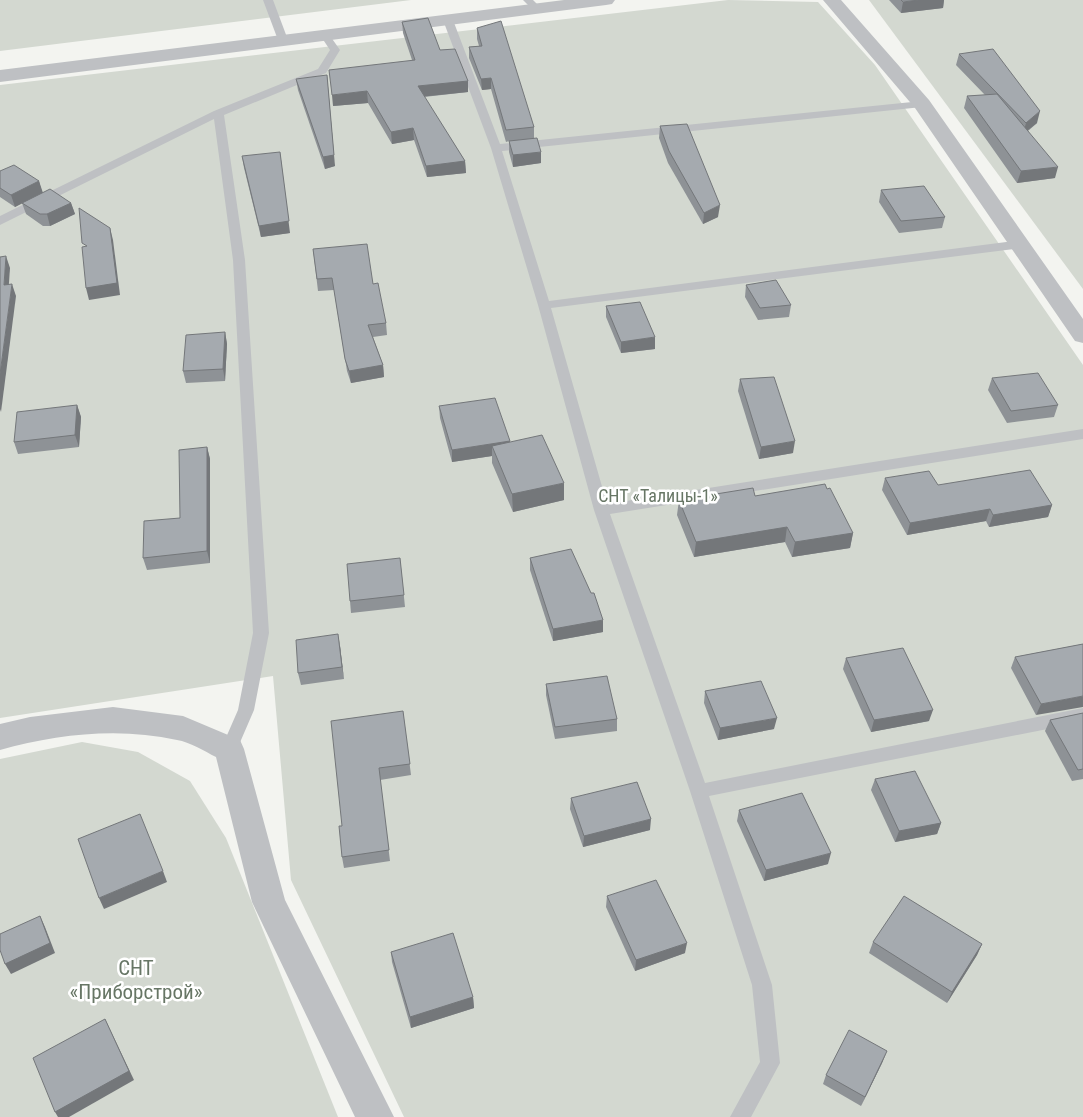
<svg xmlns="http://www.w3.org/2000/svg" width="1083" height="1117" viewBox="0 0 1083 1117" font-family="'Roboto Condensed',sans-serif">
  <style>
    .green { fill: #d3d8d0 }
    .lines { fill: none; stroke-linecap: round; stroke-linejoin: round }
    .lane { fill: #bec0c3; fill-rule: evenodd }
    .street { fill: #bec0c3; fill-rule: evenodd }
    .wall { fill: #8e9296 }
    .shaded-wall { fill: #74777a }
    .building { fill: #a5aaaf; stroke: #74777a }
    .labels { text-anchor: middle; stroke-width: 5; stroke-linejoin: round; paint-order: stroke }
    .park-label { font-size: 18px; fill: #677665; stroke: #fff }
    .near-park-label { font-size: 21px; fill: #677665; stroke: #fff }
  </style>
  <rect width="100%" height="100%" fill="#f3f4f0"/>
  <g class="green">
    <path d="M0,0h411l-411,51z"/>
    <path d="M728,0l90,2 57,63 208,300v752h-679l-113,-237 -18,-204 -273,42v-633z"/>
    <path d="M869,0h214v289z"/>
    <path d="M82,742l56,10 52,29 36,57 112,279h-338v-358z"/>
  </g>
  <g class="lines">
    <g class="lane">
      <path d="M263,0h10l15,40 -1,2 -9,-2z"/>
      <path d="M523,0h10l9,9 -8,2z"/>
      <path d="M448,17l5,3 47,124 422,-43 5,3 -5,3 -420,44 47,150 472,-61 6,4 -6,4 -470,60 56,196 476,-75v10l-473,75 95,269 378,-75v14l-374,74 63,189 8,78 -29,54h-21l30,-55 -8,-77 -62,-194 -96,-281 -56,-205 -47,-157 -48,-128z"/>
      <path d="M322,33h6l12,17 -14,23 -102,42 21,145 24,373 -15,77 -19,44 -6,2 -6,-2 -2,-5 17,-39 15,-77 -20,-373 -19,-141 -210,104 -4,2v-9l214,-105 104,-42 12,-19 -10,-15z"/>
    </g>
    <g class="street">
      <path d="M564,0h51l-3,4 -6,1 -606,77v-12z"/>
      <path d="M823,0h18l88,100 154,219v24l-8,-2 -160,-233z"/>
      <path d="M113,707l70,9 57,24 4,9 41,151 109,217h-39l-103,-215 -36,-145c-12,-6 -26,-15 -39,-17 -58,-13 -120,-6 -177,10v-26l30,-7z"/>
    </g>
  </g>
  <g class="wall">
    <path d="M889,0h55l-1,8 -42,5z"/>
    <path d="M402,22l38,28 28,31v11l-44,5 41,64 1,12 -39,4 -13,-37 -22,4 -24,-41 -35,3 79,-46 -9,-27z"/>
    <path d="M477,28l57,99v11l7,25 -28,4 -4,-15v-11l-3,1 -15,-53 -9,1 -13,-32v-11l10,-1 -2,-7z"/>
    <path d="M959,54l78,69 -9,8 27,47 -38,5 -53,-75 3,-12 18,-1 -29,-30z"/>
    <path d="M296,79l39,87 -10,3 -27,-79z"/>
    <path d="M660,126l58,91 -15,7 -35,-61 -9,-25z"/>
    <path d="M242,156l48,77 -29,4 -17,-69z"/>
    <path d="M0,171l39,10 3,12 29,10 4,11 -25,12h-7l-17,-12 -4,-11 -7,4 -15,-10z"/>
    <path d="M881,190l64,27 -3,11 -43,5 -20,-31z"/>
    <path d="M313,249l60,35 13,39 1,12 -14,2 10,28 1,12 -33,6 -4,-12 -13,-81 -16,1z"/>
    <path d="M746,285l45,20 -2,12 -31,3 -13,-23z"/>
    <path d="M606,306l49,43 -34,4 -15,-36z"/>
    <path d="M225,332l2,12 -2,37 -39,2 -3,-12z"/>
    <path d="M992,378l66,27 -4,12 -47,6 -19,-33z"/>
    <path d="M740,379l53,74 -34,6 -21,-68z"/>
    <path d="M77,405l4,12 -2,30 -61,7 -4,-12z"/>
    <path d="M439,406l71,36 54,58 -51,12 -21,-49v-7l-40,6 -12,-44z"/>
    <path d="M207,447l3,12v104l-63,7 -4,-12 37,-40z"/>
    <path d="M885,478l53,7 114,20 -4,12 -59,10 -3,-6 -79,14 -25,-45z"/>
    <path d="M755,496l98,37 -3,15 -58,9 -7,-15 -91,15 -17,-42 2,-15z"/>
    <path d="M400,558l5,49 -54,6 -1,-12z"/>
    <path d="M530,558l73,74 -50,9 -23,-71z"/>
    <path d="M1083,644l-47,71 -25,-47 4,-11z"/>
    <path d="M340,646l4,33 -43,6 -3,-12z"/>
    <path d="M846,658l83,63 -58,11 -28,-63z"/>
    <path d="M546,684l71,35v12l-62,8 -9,-44z"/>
    <path d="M705,691l69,38 -56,11 -14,-37z"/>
    <path d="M403,711l8,64 -31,5 10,81 -46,7 -2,-11v-31z"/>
    <path d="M1083,713v66l-11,2 -27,-50 5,-11z"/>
    <path d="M875,779l66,44 -4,11 -42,8 -24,-52z"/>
    <path d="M571,798l79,32 -67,17 -13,-38z"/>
    <path d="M739,810l89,54 -64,17 -27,-60z"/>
    <path d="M607,896l78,57 -50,18 -29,-64z"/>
    <path d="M873,942l109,2 -5,11 -30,48 -78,-50z"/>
    <path d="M391,952l82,45 1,11 -63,20 -19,-66z"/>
    <path d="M883,1061l-22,45 -38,-22 3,-9z"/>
  </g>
  <g class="shaded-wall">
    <path d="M919,0h25l-1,8 -42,5 2,-11z"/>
    <path d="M327,75l8,91 -10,3 -2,-12z"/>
    <path d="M491,78v11l-9,1 -1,-11z"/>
    <path d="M468,81v11l-49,5 -1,-11z"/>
    <path d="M367,91l1,12 -35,3 -1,-11z"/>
    <path d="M1040,111l-3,12 -14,11 3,-11z"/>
    <path d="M413,128l1,12 -22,4 -1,-12z"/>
    <path d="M280,152l10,81 -29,4 -2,-11z"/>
    <path d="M541,152v11l-28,4v-12z"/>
    <path d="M465,161l1,12 -39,4 -1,-11z"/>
    <path d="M1058,167l-3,11 -38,5 4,-12z"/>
    <path d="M39,181l4,12 -28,14 -4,-12z"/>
    <path d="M71,203l4,11 -25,12 -3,-12z"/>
    <path d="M720,205l-2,12 -15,7 1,-11z"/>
    <path d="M110,228l3,12 7,55 -31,5 -3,-12z"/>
    <path d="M6,256l4,12 -2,29 -4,-12z"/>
    <path d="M12,284l4,12 -15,116 -1,-3v-35z"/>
    <path d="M225,332l2,12 -2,37 -2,-12z"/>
    <path d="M655,337v12l-34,4v-11z"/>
    <path d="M383,365l1,12 -33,6 -2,-12z"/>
    <path d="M77,405l4,12 -2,30 -4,-12z"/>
    <path d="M510,441v12l-18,-7v10l-40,6v-12z"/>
    <path d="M795,441l-2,12 -34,6 2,-12z"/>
    <path d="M207,447l3,12v104l-3,-12z"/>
    <path d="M564,483v17l-51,12 -1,-18z"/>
    <path d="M1052,505l-4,12 -59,10 4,-12z"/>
    <path d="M990,509l-4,12 -79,14 3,-12z"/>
    <path d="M787,527l-2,15 -91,15 2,-15z"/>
    <path d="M853,533l-3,15 -58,9 3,-15z"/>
    <path d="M603,620v12l-50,9v-12z"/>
    <path d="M338,634l2,12 4,33 -2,-12z"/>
    <path d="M1083,696v11l-47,8 5,-11z"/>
    <path d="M933,710l-4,11 -58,11 3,-12z"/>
    <path d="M777,718l-3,11 -56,11 2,-12z"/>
    <path d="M651,819l-1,11 -67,17 1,-11z"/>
    <path d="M941,823l-4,11 -42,8 4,-11z"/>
    <path d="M831,853l-3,11 -64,17 2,-11z"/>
    <path d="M163,871l4,11 -63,27 -5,-11z"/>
    <path d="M40,916l5,11 10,26 -44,21 -6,-10z"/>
    <path d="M687,943l-2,10 -50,18 1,-11z"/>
    <path d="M982,944l-5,11 -30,48 5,-11z"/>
    <path d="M473,997l1,11 -63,20 -1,-11z"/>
    <path d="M105,1019l29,61 -65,37h-11l-3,-5z"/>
    <path d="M887,1051l-4,10 -22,45 4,-9z"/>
  </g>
  <g class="building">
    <path d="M901,0h18l-16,2z"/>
    <path d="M428,18l12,32 15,-1 13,32 -50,5 47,75 -39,5 -13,-38 -22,4 -24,-41 -35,4 -3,-25 86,-10 -13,-38z"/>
    <path d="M501,21l33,106 -28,3 -15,-52 -10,1 -12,-32 13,-1 -5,-18z"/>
    <path d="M993,49l47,62 -14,12 -67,-69z"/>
    <path d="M327,75l7,80 -11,2 -27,-78z"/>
    <path d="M997,94l61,73 -37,4 -54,-75z"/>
    <path d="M687,124l33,81 -16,8 -35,-62 -9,-25z"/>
    <path d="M537,138l4,14 -28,3 -4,-14z"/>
    <path d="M280,152l9,69 -30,5 -17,-70z"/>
    <path d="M14,165l25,16 -28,14 -11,-7v-17z"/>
    <path d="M924,186l21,31 -44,4 -20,-31z"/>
    <path d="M50,189l21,14 -24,11h-7l-18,-11z"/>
    <path d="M79,208l31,20 7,55 -31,5 -4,-41 5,-1 -5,-3z"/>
    <path d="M367,244l6,40 5,-1 8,40 -18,2 15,40 -34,6 -4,-12 -13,-81 -15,1 -4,-30z"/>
    <path d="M6,256l-2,29 8,-1 -12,90v-117z"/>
    <path d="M776,280l15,25 -31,3 -14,-23z"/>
    <path d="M640,302l15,35 -34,5 -15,-36z"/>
    <path d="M225,332l-2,37 -40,2 3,-36z"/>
    <path d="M1038,373l20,32 -47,6 -19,-33z"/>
    <path d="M774,377l21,64 -34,6 -21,-68z"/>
    <path d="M495,398l15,43 -58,9 -13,-44z"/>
    <path d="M77,405l-2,30 -61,7 3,-30z"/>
    <path d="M542,435l22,48 -52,11 -20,-48z"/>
    <path d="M207,447v104l-64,7 1,-37 36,-3 -1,-68z"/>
    <path d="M1030,470l22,35 -59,10 -3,-6 -80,14 -25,-45 44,-7 9,14z"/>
    <path d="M825,484l2,5 3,-1 23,45 -58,9 -8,-15 -91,15 -17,-42 74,-12 2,8z"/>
    <path d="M571,549l20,44h3l9,27 -50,9 -23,-71z"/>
    <path d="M400,558l4,37 -54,6 -3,-37z"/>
    <path d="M338,634l4,33 -44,6 -2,-33z"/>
    <path d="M1083,644v52l-42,8 -26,-47z"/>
    <path d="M903,648l30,62 -59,10 -28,-62z"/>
    <path d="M607,676l10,43 -62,8 -9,-43z"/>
    <path d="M761,681l16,37 -57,10 -15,-37z"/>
    <path d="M403,711l7,53 -31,4 10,82 -47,7 -3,-31h3l-11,-105z"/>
    <path d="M1083,713v56l-5,1 -28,-50z"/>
    <path d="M915,771l26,52 -42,8 -24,-52z"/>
    <path d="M637,782l14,37 -67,17 -13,-38z"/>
    <path d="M802,793l29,60 -65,17 -27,-60z"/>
    <path d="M140,814l23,57 -64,27 -21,-59z"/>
    <path d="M656,880l31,63 -51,17 -29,-64z"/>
    <path d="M904,896l78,48 -30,48 -79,-50z"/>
    <path d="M40,916l10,27 -45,21 -5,-14v-16z"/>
    <path d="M453,933l20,64 -63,20 -19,-65z"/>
    <path d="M105,1019l24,52 -74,41 -22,-54z"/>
    <path d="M849,1030l38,21 -22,46 -39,-22z"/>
  </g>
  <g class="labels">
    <g class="park-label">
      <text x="658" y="502">СНТ «Талицы-1»</text>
    </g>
    <g class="near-park-label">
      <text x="136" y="975">СНТ<tspan x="136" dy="24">«Приборстрой»</tspan></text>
    </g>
  </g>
</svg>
